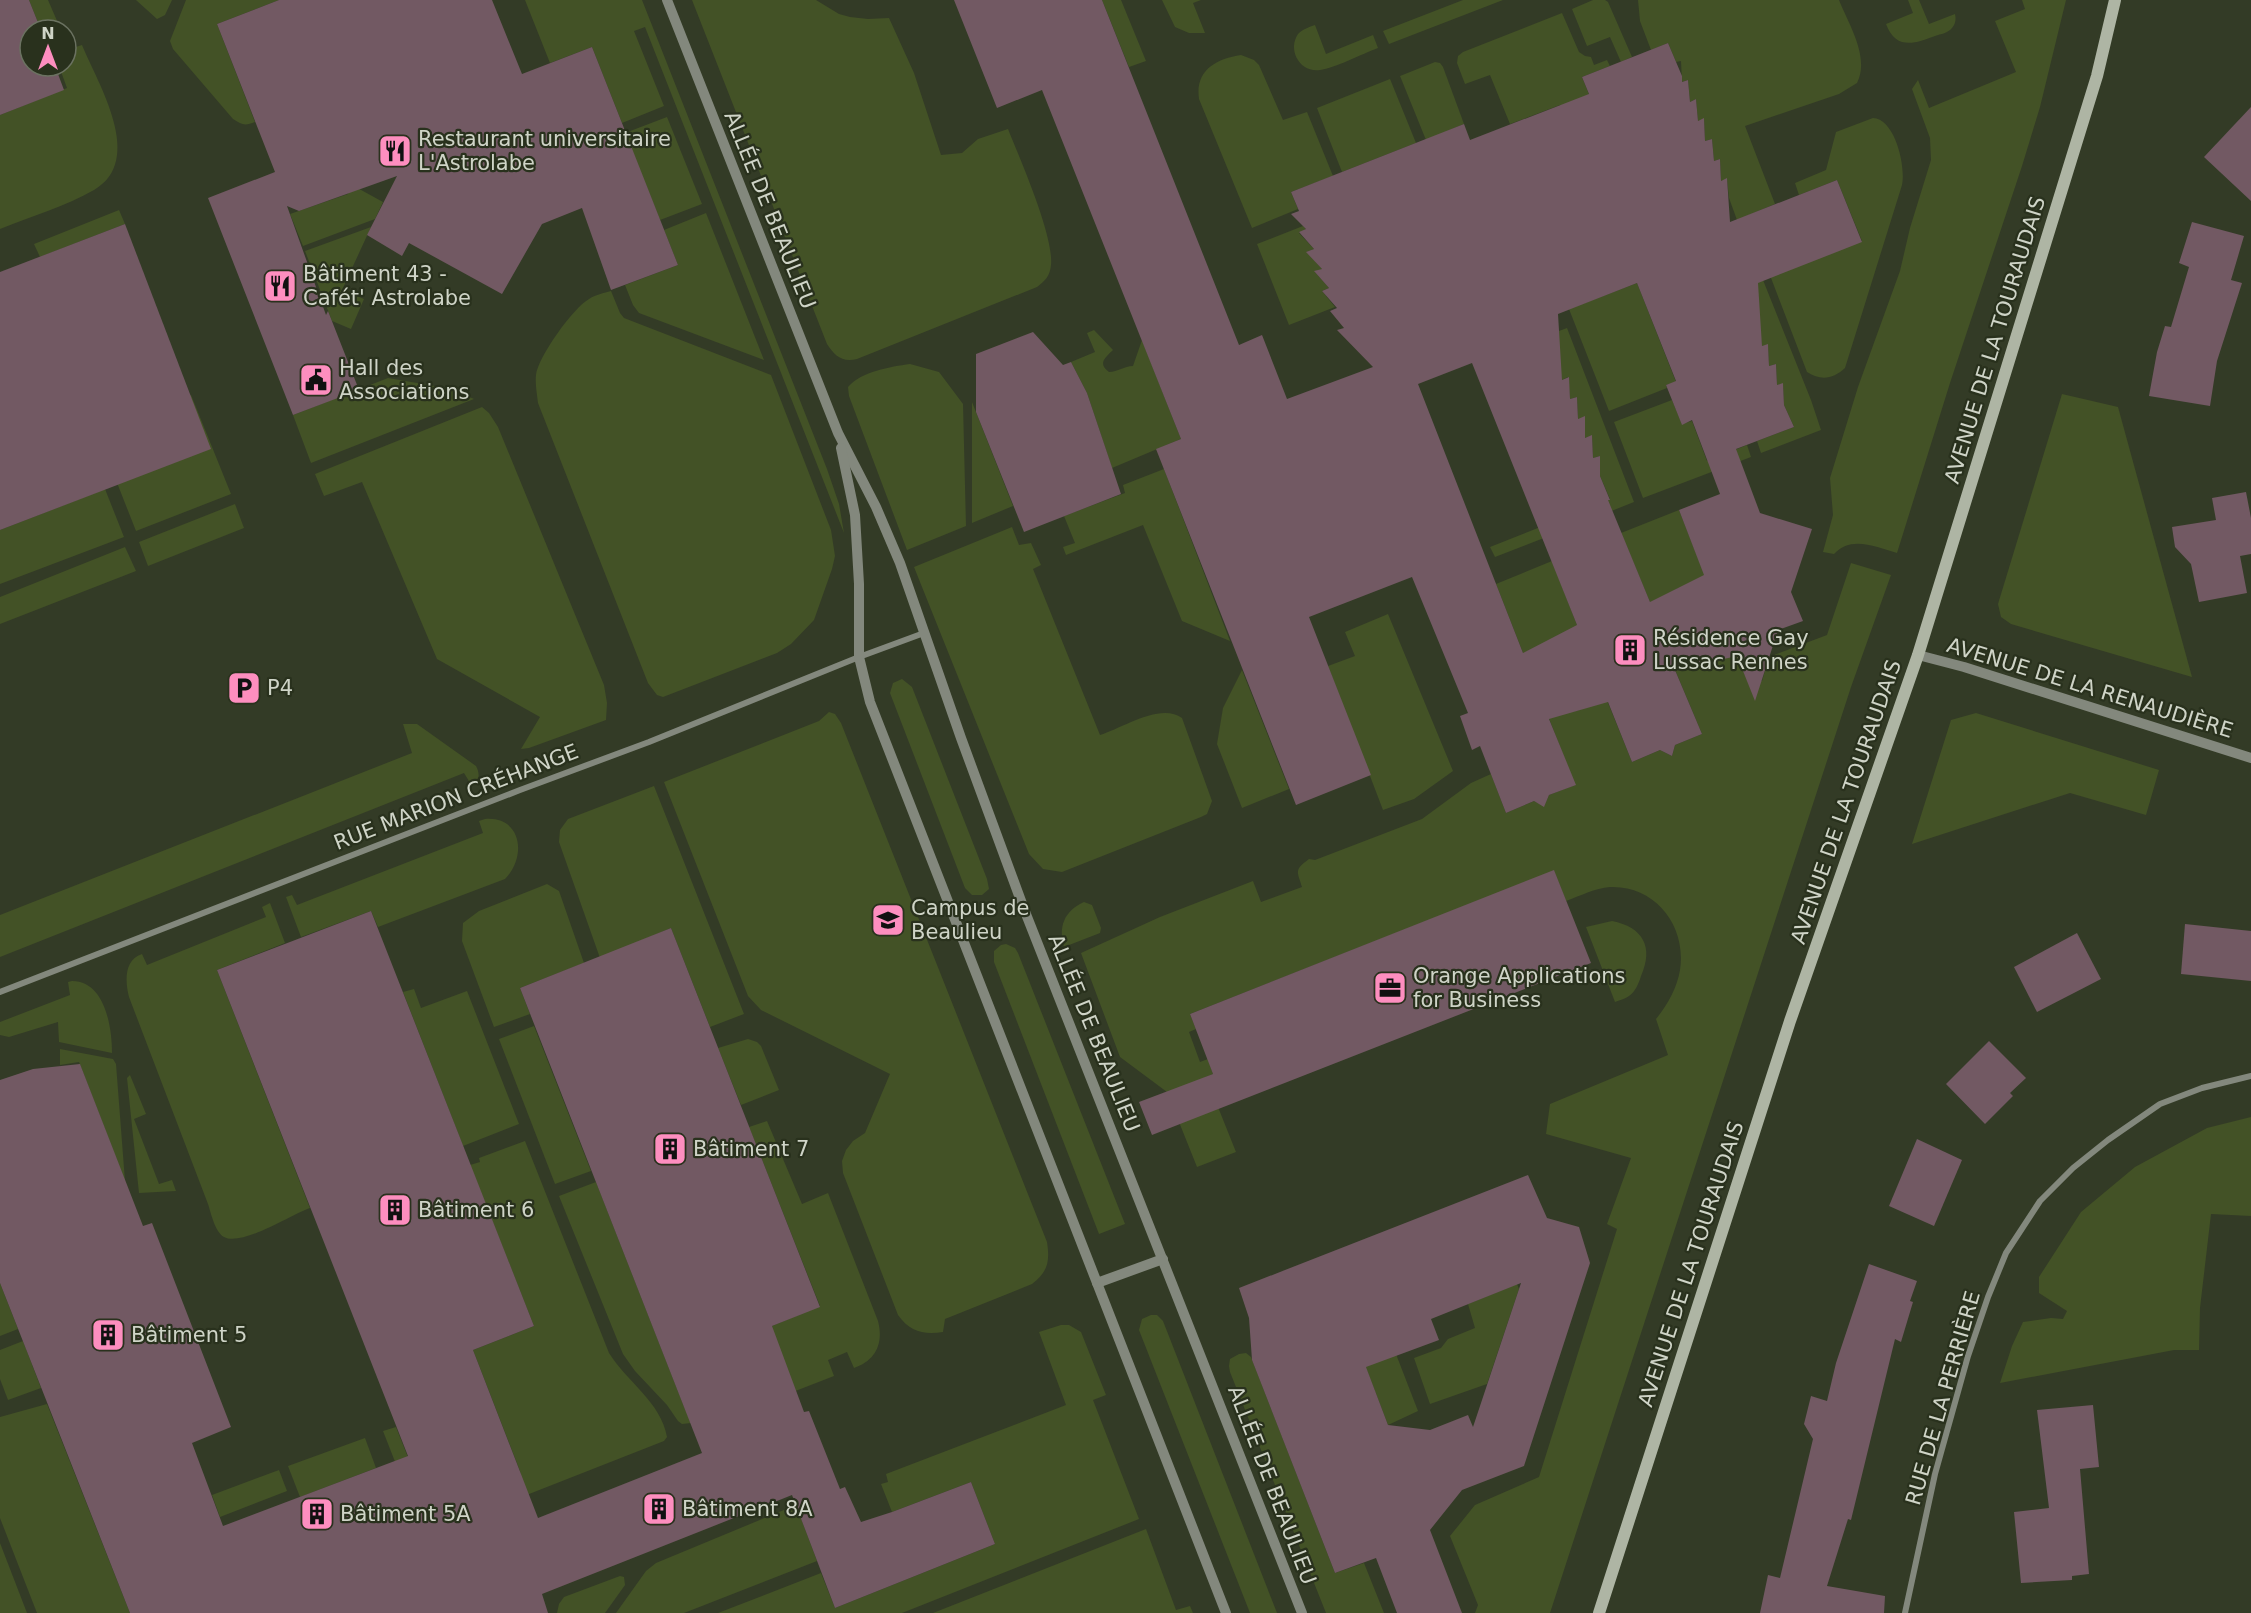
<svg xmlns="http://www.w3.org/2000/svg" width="2251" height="1613" viewBox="0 0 2251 1613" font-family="'DejaVu Sans',sans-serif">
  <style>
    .green { fill: #435226 }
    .building { fill: #725963; fill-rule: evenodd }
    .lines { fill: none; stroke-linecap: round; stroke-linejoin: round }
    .minor { stroke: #83887d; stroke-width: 6 }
    .tertiary { stroke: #83887d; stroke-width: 10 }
    .secondary { stroke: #aeb5a4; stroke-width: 12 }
    .labels { text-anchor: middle; stroke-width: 4.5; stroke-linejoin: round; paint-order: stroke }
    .poi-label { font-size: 21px; fill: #cfd4c7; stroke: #29311d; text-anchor: start }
    .street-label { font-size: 21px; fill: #cfd4c7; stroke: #29311d }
  </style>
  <rect width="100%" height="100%" fill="#333b26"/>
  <g class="green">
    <path d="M29,0h19l13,30h-20z"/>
    <path d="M136,0h36l-7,15 -8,4z"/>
    <path d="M186,0h93l-62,24 38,98c-10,4 -13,3 -22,-3l-60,-70 -3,-8z"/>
    <path d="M525,0h117l185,469 12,35 5,29 -199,-506 -11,4 30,75 -42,17 -30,-76 -42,16z"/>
    <path d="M692,0h124l23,14 11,3 18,2 21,-1 25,55 27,82 21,-2 16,-14 30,-10c12,30 46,107 43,136 -1,11 -6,16 -14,22l-180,72c-15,4 -23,-4 -30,-15z"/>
    <path d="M1102,0h19l25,61 -17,6z"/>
    <path d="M1162,0h39l-8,3 12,30h-16l-14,-6z"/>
    <path d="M1463,0h40l-114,44 -6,-13z"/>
    <path d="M1593,0h12l3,2 24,55 -11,5 -11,-25 -23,9 -15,-37z"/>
    <path d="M1638,0h201c10,25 31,57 18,83l-18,11 -94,32 30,78 -38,16 -8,-22 -2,-19 -6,2 -1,-22 -6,2 -2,-22 -7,2 -1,-22 -6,2 -2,-22 -6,3 -2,-22 -6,2 -1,-21 -5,1 -8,-19 -17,7 -11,-29z"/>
    <path d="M1908,0h11l10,24 26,-10c1,5 1,9 -3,14 -4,5 -11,6 -17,8 -21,8 -39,14 -49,-12l27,-11z"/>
    <path d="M2022,0h44l-26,107 -18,59 -72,217 -53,170c-21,-6 -46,-18 -63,1l-11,-2 10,-37 -3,-37 28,-91 42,-116 10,-43 21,-68 -1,-22 -18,-49 6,-9 11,28 87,-36 -21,-51 30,-12z"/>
    <path d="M1562,13l17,39 6,4 6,1 3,8 13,-5 3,6 -28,11 71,176 -93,-148 -50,19 -20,-49 -25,9 -8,-21 1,-7 5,-4z"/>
    <path d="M1315,25l11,29 47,-19 5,13c-16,6 -43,20 -58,22 -20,3 -33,-20 -22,-36 5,-5 11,-7 17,-9z"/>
    <path d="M82,45c16,39 64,115 12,145 -28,16 -64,27 -94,39v-114l67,-27 -8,-22h7v-16z"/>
    <path d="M1241,55l13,5 5,5 24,55 24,-8 26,64 -42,16 7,17 -46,19 -53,-129c-4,-28 16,-40 42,-44z"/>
    <path d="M1435,62l5,1 3,4 21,57 -38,16 -26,-64z"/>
    <path d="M1390,79l26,64 -74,29 -25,-64z"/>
    <path d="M667,117l35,87 -42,16 -35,-87z"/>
    <path d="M1873,118c22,1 33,48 29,67l-57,183c-12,11 -24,13 -38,4l-52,-136 107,5 -25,-61 -38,15 -4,-12 31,-13 10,-38z"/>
    <path d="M352,185l31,17 -8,17 -72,27 -13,-32 58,-20z"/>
    <path d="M119,210l6,14 -85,33 -6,-13z"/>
    <path d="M706,213l58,147 -125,-47 -6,-8 -8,-20 53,-20 -14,-35z"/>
    <path d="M1303,226l3,3 -7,4 15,16 -7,3 15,17 -7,3 14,16 -7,3 13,16 -46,18 -32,-81z"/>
    <path d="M371,227l-29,63 22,9 -13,30 -19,-8 -27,-70z"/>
    <path d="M1747,240l64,160 10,30 -60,23 -4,-12 37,-14 -10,-22 -1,-21 -6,1 -1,-21 -7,2 -1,-21 -6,1z"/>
    <path d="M1637,283l39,99 -10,3 1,3 -58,23 -40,-102z"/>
    <path d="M611,291l9,22 4,5 147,57 60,155 4,26 -3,13 -18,51 -23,24 -14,9 -114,44 -6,-2 -9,-12 -110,-280c-1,-10 -3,-19 -2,-28 2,-18 37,-67 53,-76 6,-4 15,-6 22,-8z"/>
    <path d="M1567,328l67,174 -55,22 -5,-11 36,-14 -10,-23v-20l-7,2 -1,-22 -7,2v-21l-7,2 -1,-22 -7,2 -2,-22 -6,3 -11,-46z"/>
    <path d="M1094,330l19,20c-7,7 -16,13 -4,22 9,0 15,-6 24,-6l9,-26 39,99 -69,29 -25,-75 -16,-31 24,-10 -8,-19z"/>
    <path d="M910,364l29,8 24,32 3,122 -59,24 -58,-154 -1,-9c14,-16 42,-20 62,-23z"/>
    <path d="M388,378l64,11 22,10 -163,64 -18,-48z"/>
    <path d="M2062,394l56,13 74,270 -181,-53 -10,-7 -3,-13z"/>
    <path d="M191,395l40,99 -95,37 -39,-99z"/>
    <path d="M1672,400l10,24 10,-3 15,40 40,-16 4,12 -108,41 -29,-76z"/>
    <path d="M972,402l41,104 -41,17z"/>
    <path d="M482,407l7,6 9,14 106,258 3,18 -1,17 -77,28 -8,1 19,-32 -103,-58 -75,-177 -38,14 -9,-22z"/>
    <path d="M1164,469l66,172 -48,-20 -39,-96 -77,30 -3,-8 12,-4 -11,-27 61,-23 -2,-8z"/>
    <path d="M105,489l19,48 -124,47v-54z"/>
    <path d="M235,504l9,24 -96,38 -9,-24z"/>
    <path d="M1679,510l30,76 -31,2 -26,19 -31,-74z"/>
    <path d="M1563,518l4,11 -72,28 -5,-10z"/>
    <path d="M1012,527l7,18 12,-2 10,22 -8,4 67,166c22,-7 61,-33 82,-17l30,83 -5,13 -6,3 -139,55 -19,-3 -14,-15 -115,-287z"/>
    <path d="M125,547l11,24 -136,53v-27z"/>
    <path d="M1552,561l29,74 -56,23 -29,-74z"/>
    <path d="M1851,563l40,12 -40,112 -301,926h-75l3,-8 -28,-69 25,-31 64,-28 78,-248 -10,-5 24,-66 -85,-24 4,-30 118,-49 -12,-36c12,-15 21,-31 24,-49 7,-44 -25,-85 -70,-83 -15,1 -30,9 -44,14l-12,-30 -364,143 6,15 -7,3 11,30 8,-3 5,15 -7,3 30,75 -39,15 -30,-75 -47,-35 -39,-104 79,-36 93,-36 8,21 41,-15c-5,-16 -8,-17 7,-28l6,1 107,-41 49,-36 20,-9 15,39 28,-12 10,5 5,-11 26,-10 -27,-69 32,-6 24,-17 28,69 28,-12 12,6 3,-11 27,-11 -29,-69 35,-2 24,-21 13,33 17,6 7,-24 58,-22z"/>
    <path d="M1388,614l65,157 -39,28 -31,11 -55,-144 27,-10 -10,-24z"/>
    <path d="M1242,670l47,119 -47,19 -25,-64 6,-36z"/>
    <path d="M902,679l10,8 75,192 2,10 -7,6h-10l-7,-7 -75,-195 3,-10z"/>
    <path d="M829,712l6,2 6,9 206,519c3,19 1,30 -15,42l-87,35 -2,13c-19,3 -33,0 -45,-17l-55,-142 -1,-12 4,-11 7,-9 12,-8 25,-59 -129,-64 -13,-14 -84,-214 155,-61z"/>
    <path d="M1976,713l183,57 -13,45 -76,-22 -158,51 39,-124z"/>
    <path d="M403,724h14l59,42c4,7 4,16 -4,20l-8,-13 -464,184v-42l412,-162z"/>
    <path d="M654,786l90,228 -34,13 -39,-99 -71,30 -41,-116 1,-12 8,-11z"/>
    <path d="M485,819c37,-3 42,38 20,60l-127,48 -7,-16 -70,26 -15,-40 6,-2 5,10 186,-72 -4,-12z"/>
    <path d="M547,884l12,7 25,72 -64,25 10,26 -36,13 -32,-86 1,-18 16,-12z"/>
    <path d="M1084,902l8,3 9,23 -1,5 -36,14c-6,-20 0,-36 20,-45z"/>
    <path d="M270,903l15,40 -68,27 93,238c-16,5 -68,39 -86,29 -9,-5 -13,-24 -16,-33l-79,-207c-4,-16 -5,-37 13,-43l5,11 119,-48 -4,-10z"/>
    <path d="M1612,921c31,6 42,26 29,55 -2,7 -6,16 -12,20 -4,3 -10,4 -14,6l-29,-75z"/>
    <path d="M1006,944l9,4 3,5 107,271 -26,10 -105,-272v-11l7,-6z"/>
    <path d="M72,981c33,0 40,46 40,72l-53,-11 -1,-20 -49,15 -9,-2v-13l70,-27 -2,-13z"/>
    <path d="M414,989l7,19 46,-17 52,133 -56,22 -60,-154z"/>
    <path d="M534,1026l57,145 -36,13 -56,-145z"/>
    <path d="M748,1039l9,3 4,4 18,44 -38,15 -23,-57z"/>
    <path d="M60,1049l53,10 3,5 9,117 -46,-119 -19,3z"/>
    <path d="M130,1075l16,39 -12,5 25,65 13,-4 4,11 -37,2 -12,-115z"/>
    <path d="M2251,1117v99l-40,-2 -11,94 -1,42h-25l-174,33 12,-37 11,-24 28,-4 12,1 4,-8 -28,-18v-16l42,-65 54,-45 72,-39z"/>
    <path d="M767,1121l35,83 26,-11 50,128c6,23 -3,40 -24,47l-7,-16 -19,8 6,16 -54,21 -8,-71 48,-20 -71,-179z"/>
    <path d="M525,1141l84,212c18,29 52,49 58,84l-3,4 -140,55 -4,-25 -47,-121 61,-24 -64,-161 10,-3 -1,-4z"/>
    <path d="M596,1182l87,222 8,19 -9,1 -4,-3 -11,-16 -32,-34 -12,-17 -64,-158z"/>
    <path d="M0,1283l18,46 -18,7z"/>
    <path d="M1517,1284l2,5 -32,95 -57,20 -16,-46 27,-10 7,-9 27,-11 -7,-24z"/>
    <path d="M1151,1315h6l6,6 114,292h-27l-111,-283 3,-11z"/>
    <path d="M1061,1325h8l12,7 25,63 -13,5 46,119 -237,94h-184l103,-40 14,35 160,-64 -24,-62 -79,30 -11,-28 7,-2 -2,-8 180,-69 -27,-73z"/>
    <path d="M1389,1336l29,75 -30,14 -30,-78z"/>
    <path d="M23,1341l18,47 -33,12 -8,-21v-29z"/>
    <path d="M1246,1353l5,4 84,216 29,-10 20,50h-58l-96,-241 -1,-6 1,-7 9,-5z"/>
    <path d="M47,1404l83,209h-93l-37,-95v-101z"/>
    <path d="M396,1427l32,81 -18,-8 -27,-69z"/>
    <path d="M365,1438l11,30 -76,29 -12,-31z"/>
    <path d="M279,1470l8,21 -67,26 -8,-22z"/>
    <path d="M796,1505l21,56 -133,52h-68l30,-42 10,-8z"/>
    <path d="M1146,1529l30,81 14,-4 3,7h-260z"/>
    <path d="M0,1543l27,70h-27z"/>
    <path d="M620,1576l4,1 1,8 -20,28h-48l2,-9 5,-7z"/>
  </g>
  <g class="building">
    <path d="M0,0h29l12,30h-11v36h25l9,24 -64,25z"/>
    <path d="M279,0h213l30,74 70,-27 86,218 -67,25 -29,-82 -40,16 -40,70 -93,-51 -7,13 -35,-21 30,-59 -98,35 -12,-5 39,109 2,-4 31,79 -66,25 -85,-217 67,-26 -58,-148z"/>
    <path d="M954,0h148l137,345 23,-10 25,64 86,-32 -36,-37 7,-2 -14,-17 7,-3 -15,-17 7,-3 -15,-17 8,-2 -16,-17 8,-3 -15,-17 7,-3 -15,-15 8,-3 -8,-19 173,-68 6,16 119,-46 -7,-17 86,-34 14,33v6l6,-2 2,22 6,-3 2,22 6,-3 1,23 7,-2 2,22 6,-2 1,22 6,-3 3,44 107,-42 25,62 -104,41 4,63 6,-2 1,22 7,-2 1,21 6,-2 1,22 10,22 -58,22 24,64 52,16 -21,63 12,29 -25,9 -23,71 -18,-45 -62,14 27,64 -27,11 -3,11 -12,-6 -28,12 -24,-60 -59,17 27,66 -27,10 -5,12 -10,-6 -28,12 -26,-67 -8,4 -12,-34 8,-3 -56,-136 -103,40 62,158 -75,30 -140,-356 25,-10 -139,-349 -45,18zM1637,283l39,98 -10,4 16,40 10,-5 28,74 -41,16 25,65 -54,27 -42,-102h2l-10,-24v-20l-7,2 -1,-23 -7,3v-22l-7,3 -1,-22 -7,2 -1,-22 -7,3 -4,-66zM1472,363l105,262 -54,28 -105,-269z"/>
    <path d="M2251,107v94l-47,-44z"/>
    <path d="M2192,222l52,14 -13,44 11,3 -25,78 -7,45 -61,-10 8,-44 8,-26 6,1 18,-60 -10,-4z"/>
    <path d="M125,224l86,225 -211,81v-258z"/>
    <path d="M1033,332l30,33 8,-3 16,31 34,101 -97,38 -48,-120v-58z"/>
    <path d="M2246,492l5,26v36l-11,2 7,37 -48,9 -8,-38 -16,-17 -3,-20 44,-7 -4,-22z"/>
    <path d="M1554,870l37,93 -439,172 -13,-33 74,-28 -23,-60z"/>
    <path d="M371,911l163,415 -61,24 65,168 164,-65 -182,-465 151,-60 149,379 -48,19 32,86 5,-1 31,78 5,-2 16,35 31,-10 79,-30 24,62 -160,64 -43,-113 -250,99 6,19h-418l-130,-330v-203l33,-11 47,-5 63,162 9,-3 79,204 -39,16 31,83 185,-70 -191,-486z"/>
    <path d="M2185,924l66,7v50l-70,-7z"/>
    <path d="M2077,933l24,46 -64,33 -23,-45z"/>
    <path d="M1989,1041l37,37 -16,15 3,3 -28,28 -39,-40z"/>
    <path d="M1917,1139l45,21 -28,66 -45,-20z"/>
    <path d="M1528,1175l19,43 32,9 11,36 -66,203 -62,24 -32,40 32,83h-65l-21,-55 -41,15 -83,-213 -3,-42 -10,-30zM1521,1283l-48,144 -5,-12 -38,15 -42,-5 -22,-58 73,-27 -8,-21z"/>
    <path d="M1869,1264l48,17 -7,20 3,1 -12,40 -6,-3 -44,181 -3,-1 -21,67 58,10 -1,17h-124l8,-38 12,3 33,-139 -9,-15 7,-28 16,5 9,-38z"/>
    <path d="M2093,1405l6,62 -19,2 9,105 -17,2v4l-51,3 -7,-71 35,-4 -12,-98z"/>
  </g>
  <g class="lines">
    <g class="minor">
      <path d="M0,992l520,-202 129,-48 210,-85 65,-24"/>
      <path d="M1905,1613l30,-139 33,-118 20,-59 18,-44 34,-52 33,-33 35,-28 52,-36 42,-16 49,-12"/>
    </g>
    <g class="tertiary">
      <path d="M667,0l171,433 38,74 24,56 61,175 63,171 278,704"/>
      <path d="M841,448l14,67 4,69v73l11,45 356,911"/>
      <path d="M1918,655l46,12 287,91"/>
      <path d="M1097,1283l66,-24"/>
    </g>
    <path class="secondary" d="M1599,1613l191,-592 128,-366 179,-579 18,-76"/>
  </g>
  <defs>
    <g id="restaurant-square" transform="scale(1.725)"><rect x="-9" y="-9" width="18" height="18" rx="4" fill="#fd8ebf" stroke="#29311d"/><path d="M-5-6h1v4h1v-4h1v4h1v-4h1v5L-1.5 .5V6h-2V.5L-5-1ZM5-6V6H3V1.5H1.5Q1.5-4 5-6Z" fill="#111"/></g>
    <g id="civic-square" transform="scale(1.725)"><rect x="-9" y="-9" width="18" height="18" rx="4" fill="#fd8ebf" stroke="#29311d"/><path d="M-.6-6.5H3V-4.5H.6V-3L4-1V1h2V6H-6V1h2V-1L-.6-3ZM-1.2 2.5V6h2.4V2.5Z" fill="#111"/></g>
    <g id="building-square" transform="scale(1.725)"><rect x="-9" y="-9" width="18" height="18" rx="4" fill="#fd8ebf" stroke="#29311d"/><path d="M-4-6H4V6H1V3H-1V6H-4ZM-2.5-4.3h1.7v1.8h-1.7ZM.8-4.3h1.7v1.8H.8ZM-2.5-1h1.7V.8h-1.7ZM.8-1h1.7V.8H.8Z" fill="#111"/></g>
    <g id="parking-square" transform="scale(1.725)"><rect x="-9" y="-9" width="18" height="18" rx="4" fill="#fd8ebf" stroke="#29311d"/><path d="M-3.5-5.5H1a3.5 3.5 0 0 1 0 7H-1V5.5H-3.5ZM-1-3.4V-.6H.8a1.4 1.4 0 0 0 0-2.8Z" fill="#111"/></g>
    <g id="university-square" transform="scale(1.725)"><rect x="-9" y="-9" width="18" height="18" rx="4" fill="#fd8ebf" stroke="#29311d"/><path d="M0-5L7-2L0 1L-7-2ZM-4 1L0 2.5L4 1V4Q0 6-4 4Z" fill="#111"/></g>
    <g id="office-square" transform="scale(1.725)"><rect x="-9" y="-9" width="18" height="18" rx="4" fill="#fd8ebf" stroke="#29311d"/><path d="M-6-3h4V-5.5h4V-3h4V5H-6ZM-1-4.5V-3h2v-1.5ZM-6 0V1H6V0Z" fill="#111"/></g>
  </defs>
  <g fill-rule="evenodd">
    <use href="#restaurant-square" x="395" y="151"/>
    <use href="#restaurant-square" x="280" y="286"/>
    <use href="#civic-square" x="316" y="380"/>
    <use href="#building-square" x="1630" y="650"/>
    <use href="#parking-square" x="244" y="688"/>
    <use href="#university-square" x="888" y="920"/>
    <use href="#office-square" x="1390" y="988"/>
    <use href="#building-square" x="670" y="1149"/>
    <use href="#building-square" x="395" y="1210"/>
    <use href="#building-square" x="108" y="1335"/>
    <use href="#building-square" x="659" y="1509"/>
    <use href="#building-square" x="317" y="1514"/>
  </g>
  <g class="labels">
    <g class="poi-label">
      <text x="418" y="146">Restaurant universitaire<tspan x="418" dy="24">L'Astrolabe</tspan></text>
      <text x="303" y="281">Bâtiment 43 -<tspan x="303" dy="24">Cafét' Astrolabe</tspan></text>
      <text x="339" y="375">Hall des<tspan x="339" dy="24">Associations</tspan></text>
      <text x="1653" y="645">Résidence Gay<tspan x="1653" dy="24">Lussac Rennes</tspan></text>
      <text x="267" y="695">P4</text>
      <text x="911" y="915">Campus de<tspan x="911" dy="24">Beaulieu</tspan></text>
      <text x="1413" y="983">Orange Applications<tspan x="1413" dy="24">for Business</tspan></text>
      <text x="693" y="1156">Bâtiment 7</text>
      <text x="418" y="1217">Bâtiment 6</text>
      <text x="131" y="1342">Bâtiment 5</text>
      <text x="682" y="1516">Bâtiment 8A</text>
      <text x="340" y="1521">Bâtiment 5A</text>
    </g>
    <g class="street-label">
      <text transform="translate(770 210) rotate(68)" y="7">ALLÉE DE BEAULIEU</text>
      <text transform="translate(1995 340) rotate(-73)" y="7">AVENUE DE LA TOURAUDAIS</text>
      <text transform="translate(2090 688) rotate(17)" y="7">AVENUE DE LA RENAUDIÈRE</text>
      <text transform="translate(456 797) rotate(-21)" y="7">RUE MARION CRÉHANGE</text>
      <text transform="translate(1846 802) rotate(-71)" y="7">AVENUE DE LA TOURAUDAIS</text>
      <text transform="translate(1094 1033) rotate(68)" y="7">ALLÉE DE BEAULIEU</text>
      <text transform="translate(1691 1264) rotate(-72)" y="7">AVENUE DE LA TOURAUDAIS</text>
      <text transform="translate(1943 1398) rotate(-74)" y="7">RUE DE LA PERRIÈRE</text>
      <text transform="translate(1272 1485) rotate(69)" y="7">ALLÉE DE BEAULIEU</text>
    </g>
  </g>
  <g transform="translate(48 48)"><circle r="28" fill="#29311d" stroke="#6b7261" stroke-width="1.5"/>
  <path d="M0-4.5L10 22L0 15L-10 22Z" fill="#fd8ebf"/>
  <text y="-9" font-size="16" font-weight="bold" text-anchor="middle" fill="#cfd4c7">N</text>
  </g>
</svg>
